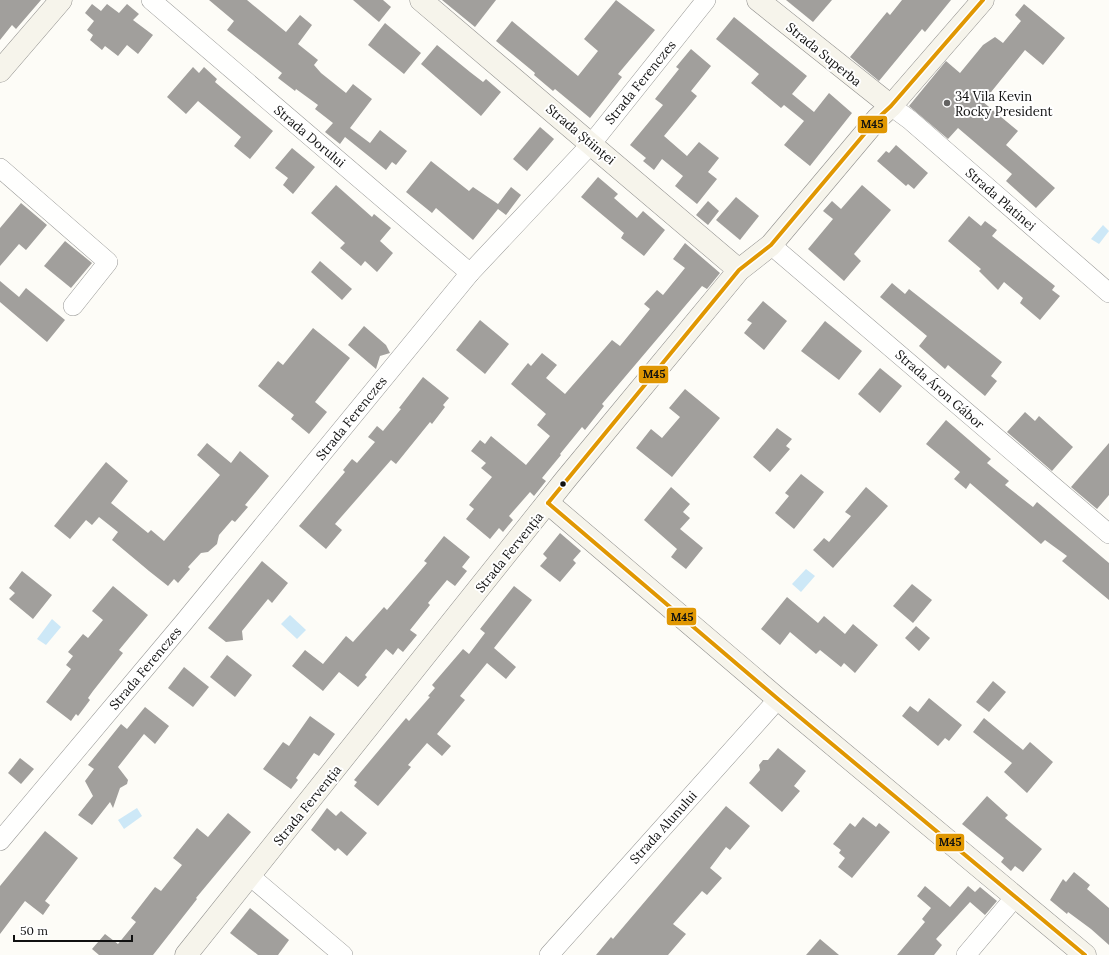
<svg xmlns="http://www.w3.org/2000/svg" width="1109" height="955" viewBox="0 0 1109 955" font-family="Lora,serif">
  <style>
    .water { fill: #cde8f7 }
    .building { fill: #a19f9c }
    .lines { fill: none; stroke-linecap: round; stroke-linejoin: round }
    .street-casing { stroke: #979795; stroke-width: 20 }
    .secondary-casing { stroke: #8e8d8b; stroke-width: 23 }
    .street { stroke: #fffffe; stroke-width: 19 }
    .secondary { stroke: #f6f4eb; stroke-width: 22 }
    .bus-1-casing { stroke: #fff; stroke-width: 7 }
    .bus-1 { stroke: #e09702; stroke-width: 4 }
    .poi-dot { fill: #646362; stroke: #fff; stroke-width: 1.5 }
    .bus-dot { fill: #111; stroke: #fff; stroke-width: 1.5 }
    .labels { text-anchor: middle; stroke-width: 4; stroke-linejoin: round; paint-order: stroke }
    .street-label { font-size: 13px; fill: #111; stroke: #fff }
    .poi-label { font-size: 13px; fill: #111; stroke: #fff; text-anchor: start }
    .line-badge { stroke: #fff; stroke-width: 1.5 }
    .pale-badge-label { font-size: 11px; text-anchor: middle; font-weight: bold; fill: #111 }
  </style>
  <rect width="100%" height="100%" fill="#fdfcf7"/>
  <g class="water">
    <path d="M1103,225l6,6 -10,13 -8,-5z"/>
    <path d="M806,569l9,7 -14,16 -9,-8z"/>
    <path d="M290,615l16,15 -9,9 -16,-15z"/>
    <path d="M52,619l9,8 -15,18 -9,-6z"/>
    <path d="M137,808l5,8 -18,13 -6,-9z"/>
  </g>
  <g class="building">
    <path d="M0,0h41l-25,29 -4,-4 -12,15z"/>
    <path d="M209,0h38l39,32 14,-17 12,10 -14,19 20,16 -4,5 7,8 25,20 7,-9 19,15 -22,29 20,15 10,-13 27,21 -11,14 -4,-3 -6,8 -41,-33 -5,7 -15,-12 8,-9 -18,-14 3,-4 -22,-16 -1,2 -17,-13 4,-5 -55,-43 7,-9z"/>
    <path d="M353,0h30l8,7 -12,15z"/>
    <path d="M442,0h54l-21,27z"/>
    <path d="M616,0l39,30 -37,44 4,3 -32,41 -35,-29 -2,2 -19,-16 1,-2 -39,-32 16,-20 66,55 20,-25 -14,-12z"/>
    <path d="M786,0h46l-19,22z"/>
    <path d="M902,0h49l-26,32 -3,-3 -43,52 -29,-24 37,-45 3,3z"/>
    <path d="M92,4l9,7 6,-7 12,9 8,-9 12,10 -6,6 20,15 -15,19 -11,-9 -9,11 -13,-10 -3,4 -12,-10 3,-5 -6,-5 7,-9 -9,-8z"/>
    <path d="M1024,4l41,34 -22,27 -18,-15 -42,52 35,29 -12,14 49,43 -19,20 -30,-27 6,-7 -54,-46 -10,11 -39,-33 37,-45 14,12 23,-28 12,-8 8,6 18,-22 -6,-6z"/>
    <path d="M734,17l73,59 -15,18 22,18 15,-19 23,20 -42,53 -26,-21 20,-24 -20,-16 -3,3 -30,-25 8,-9 -43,-35z"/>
    <path d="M385,23l36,30 -17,21 -36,-29z"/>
    <path d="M437,45l33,27 13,10 3,-3 15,13 -20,24 -60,-52z"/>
    <path d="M691,49l20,17 -20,25 6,5 -33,40 23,20 12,-14 20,16 -11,14 9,7 -20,25 -22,-18 8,-10 -21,-17 -8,11 -11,-9 3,-3 -16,-13 33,-40 -8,-6 24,-30 -3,-2z"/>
    <path d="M193,67l6,6 5,-6 13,12 -2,3 58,49 -23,28 -16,-13 7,-9 -43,-36 -12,13 -19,-17z"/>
    <path d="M540,127l14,12 -27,32 -14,-12z"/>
    <path d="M896,145l32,28 -14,16 -6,-5 -2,2 -29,-25 9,-10 3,2z"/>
    <path d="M292,148l23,19 -22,27 -10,-9 5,-7 -13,-10z"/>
    <path d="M431,161l38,30 4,-4 25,17 13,-17 10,8 -15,20 -8,-6 -25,31 -37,-32 -4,5 -26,-21z"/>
    <path d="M598,177l20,17 -4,4 23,20 6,-7 22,19 -21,26 -23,-18 3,-5 -43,-36z"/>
    <path d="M336,185l36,32 2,-3 17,14 -11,13 13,12 -16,19 -12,-11 -4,5 -21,-18 5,-5 -34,-30z"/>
    <path d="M862,185l29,25 -37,44 7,7 -17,20 -36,-32 25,-30 -10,-8 9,-10 9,8z"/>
    <path d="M736,197l23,19 -19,24 -24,-20z"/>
    <path d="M708,201l11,10 -11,14 -12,-10z"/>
    <path d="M21,203l26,22 -21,25 -7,-6 -19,22v-38z"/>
    <path d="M969,216l12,10 4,-5 12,9 -5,6 63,50 -3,4 8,6 -20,24 -20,-17 3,-5 -19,-16 -6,8 -19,-19 2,-2 -33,-28z"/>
    <path d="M65,241l27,22 -21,25 -27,-22z"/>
    <path d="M685,243l35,30 -13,16 -5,-3 -100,118 2,2 -19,24 -3,-3 -22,27 1,1 -19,23 4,3 -12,15 -4,-4 -21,24 4,4 -10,12 -4,-4 -9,11 -24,-20 8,-10 -5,-4 23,-28 -11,-9 5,-5 -15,-12 9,-11 5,4 6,-8 35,29 24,-29 -13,-11 9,-11 -35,-30 17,-21 3,3 11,-13 15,12 -11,13 19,16 47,-54 8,6 30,-37 -6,-5 13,-14 6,5 22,-27 -12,-9z"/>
    <path d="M320,261l32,28 -10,11 -31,-28z"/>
    <path d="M0,281l19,16 7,-9 39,32 -18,22 -47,-40z"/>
    <path d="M892,283l13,11 4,-5 93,73 -11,14 6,5 -12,15 -37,-31 -3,4 -26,-23 8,-10 -47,-39z"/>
    <path d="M763,301l24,20 -23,29 -20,-17 8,-10 -5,-3z"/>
    <path d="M480,320l29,24 -24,30 -29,-24z"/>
    <path d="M825,321l37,30 -23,29 -38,-29z"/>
    <path d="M364,326l22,19 4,8 -10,3 -4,13 -28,-24z"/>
    <path d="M313,328l37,30 -35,44 12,10 -18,22 -18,-15 3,-4 -36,-29 20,-25 5,4z"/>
    <path d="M880,368l22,18 -22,27 -22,-19z"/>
    <path d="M423,377l26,21 -6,7 2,2 -13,17 -2,-2 -34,42 -5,-4 -56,64 7,6 -16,19 -27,-23 46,-54 -2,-2 9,-11 5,4 18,-21 -7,-5 9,-11 6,5 18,-22 -2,-1z"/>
    <path d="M685,389l35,29 -48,59 -36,-29 15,-19 11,9 18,-21 -11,-9z"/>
    <path d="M1025,412l10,9 4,-5 34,31 -21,24 -45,-39z"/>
    <path d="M946,420l45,39 -4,4 22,18 -4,4 28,22 4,-5 72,61v37l-47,-39 5,-5 -22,-16 -4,4 -71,-61 -4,6 -12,-10 6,-7 -34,-28z"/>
    <path d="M777,428l15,11 -6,7 4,3 -20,23 -17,-15z"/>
    <path d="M207,443l24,20 9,-12 29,25 -24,29 3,2 -13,15 -3,-2 -13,15 -2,9 -9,8 -7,1 -13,14 2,2 -12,14 -4,-4 -6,7 -19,-15 -37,-31 6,-8 -19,-15 -7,8 -6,-5 -16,19 -16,-13 52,-64 22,19 -17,22 37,30 3,-3 13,11 56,-66 -23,-20z"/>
    <path d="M1109,443v52l-12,14 -26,-22z"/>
    <path d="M801,474l23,18 -30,37 -19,-16 14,-17 -4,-3z"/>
    <path d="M671,487l19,17 -7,8 7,6 -10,11 23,19 -17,21 -15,-12 6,-8 -33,-29z"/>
    <path d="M866,487l22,19 -55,62 -20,-18 11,-12 5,4 22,-26 -6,-4z"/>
    <path d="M560,533l21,18 -8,9 3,3 -16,19 -20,-16 7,-8 -4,-4z"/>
    <path d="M444,536l26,21 -8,10 5,4 -12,15 -8,-6 -19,23 2,2 -20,25 7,5 -14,17 -5,-4 -5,7 -7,-6 -21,26 2,2 -9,10 -19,-15 -16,19 -31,-25 13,-16 18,14 23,-28 7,6 31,-35 3,3 40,-47 -3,-2z"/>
    <path d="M262,561l26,22 -16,20 -4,-4 -26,32 1,9 -17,2 -18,-14z"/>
    <path d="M22,571l30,24 -19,24 -24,-20 6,-6 -6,-5z"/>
    <path d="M912,584l20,16 -19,23 -20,-17z"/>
    <path d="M113,586l35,29 -29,35 4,3 -30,38 -5,7 2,2 -12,16 -2,-2 -5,7 -25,-19 25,-33 -5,-4 7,-9 -5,-4 15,-18 5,4 15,-18 -11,-9z"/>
    <path d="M514,586l18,14 -38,48 22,19 -10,12 -19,-16 -27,33 5,4 -28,34 14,12 -9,10 -15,-13 -19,22 3,2 -33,39 -24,-20 3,-4 -3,-2 52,-62 3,3 21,-24 -2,-1 7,-8 -3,-3 31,-36 6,5 16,-21 -5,-4z"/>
    <path d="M787,597l31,26 6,-7 21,18 8,-10 25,21 -23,28 -11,-10 -3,4 -21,-17 -4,4 -26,-22 -10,13 -19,-16z"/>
    <path d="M916,626l14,12 -11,13 -14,-13z"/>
    <path d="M227,655l25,20 -17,22 -25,-20z"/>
    <path d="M184,667l25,20 -16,20 -25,-19z"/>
    <path d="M993,681l13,11 -17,20 -13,-10z"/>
    <path d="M929,698l33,27 -13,16 -4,-3 -7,8 -36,-30 8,-10 8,6z"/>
    <path d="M145,707l24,19 -14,18 -11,-10 -26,33 10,13 -1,4 -7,4 -7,20 -3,-6 -18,23 -14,-10 15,-19 -8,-15 9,-12 -6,-4 33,-41 6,5z"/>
    <path d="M310,716l25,18 -16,22 -5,-3 -18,25 2,2 -7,9 -28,-20 20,-27 6,4z"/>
    <path d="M984,718l39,32 7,-8 23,20 -26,31 -23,-21 8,-9 -39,-31z"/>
    <path d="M778,748l28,23 -12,15 6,5 -18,21 -33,-29 11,-13 -1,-5 4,-5h5z"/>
    <path d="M20,758l14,11 -13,15 -13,-11z"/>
    <path d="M987,796l21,19 -3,3 37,31 -19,23 -8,-6 -4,5 -10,-9 3,-4 -42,-34z"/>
    <path d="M726,806l24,20 -20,24 -4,-3 -16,21 12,10 -15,17 -5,-4 -29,33 13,10 -18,21h-72l15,-18 2,2z"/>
    <path d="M327,808l9,8 5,-5 26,22 -20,23 -9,-8 -3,3 -24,-21z"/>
    <path d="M228,813l23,19 -55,66 1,1 -44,56h-54l-7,-6 13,-15 13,10 18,-22 -5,-4 24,-31 6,4 21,-26 -9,-7 24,-30 11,9z"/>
    <path d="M863,817l13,10 3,-4 11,9 -38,46 -14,-11 7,-9 -6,-5 2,-3 -8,-6 17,-21 5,4z"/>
    <path d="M45,831l33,27 -33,43 5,4 -7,10 -18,-14 -25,33v-48z"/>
    <path d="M1074,872l16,13 -3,4 22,19v37l-18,-16 -23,-17 -1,2 -17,-14 13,-21 3,3z"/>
    <path d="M925,886l25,21 18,-21 7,6 5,-5 17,14 -12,14 -15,-13 -34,37 6,6 -8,10h-37l28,-33 -3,-3 9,-11 -14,-12z"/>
    <path d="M250,908l39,32 -11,15h-20l-28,-22z"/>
    <path d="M820,939l19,16h-33z"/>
  </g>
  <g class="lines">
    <g class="street-casing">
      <g id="street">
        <path d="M151,0l319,273"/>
        <path d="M891,106l19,14 199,173"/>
        <path d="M0,168l108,94 -35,44"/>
        <path d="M771,245l338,289"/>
        <path d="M0,841l184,-219 286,-349 122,-130 114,-143"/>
        <path d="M250,876l93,79"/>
        <path d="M549,955l229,-256"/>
        <path d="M966,955l50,-59"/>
      </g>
    </g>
    <g class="secondary-casing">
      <g id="secondary">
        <path d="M421,0l318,270"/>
        <path d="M758,0l133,106"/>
        <path d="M0,71l61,-71"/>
        <path d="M548,503l230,196 307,256"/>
        <path d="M186,955l380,-476 173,-209 32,-25 106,-126 14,-13 92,-106"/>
      </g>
    </g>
    <use href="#street" class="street"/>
    <use href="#secondary" class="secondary"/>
    <g class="bus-1-casing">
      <g id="bus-1">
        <path d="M548,503l230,196 307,256"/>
        <path d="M548,503l191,-233 32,-25 106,-126 14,-13 92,-106"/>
      </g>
    </g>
    <use href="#bus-1" class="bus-1"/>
  </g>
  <circle class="poi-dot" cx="947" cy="103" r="4"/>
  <circle class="bus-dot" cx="563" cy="484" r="3.5"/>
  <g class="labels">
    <g class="street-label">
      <text transform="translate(824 54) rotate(39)" y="5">Strada Superba</text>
      <text transform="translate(640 82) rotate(-51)" y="5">Strada Ferenczes</text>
      <text transform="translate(581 134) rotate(40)" y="5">Strada Științei</text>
      <text transform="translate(310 136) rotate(40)" y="5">Strada Dorului</text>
      <text transform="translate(1001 199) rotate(41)" y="5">Strada Platinei</text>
      <text transform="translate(940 389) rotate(41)" y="5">Strada Áron Gábor</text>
      <text transform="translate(351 418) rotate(-51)" y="5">Strada Ferenczes</text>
      <text transform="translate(509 552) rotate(-51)" y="5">Strada Fervenția</text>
      <text transform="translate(145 668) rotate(-50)" y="5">Strada Ferenczes</text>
      <text transform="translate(307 805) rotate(-51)" y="5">Strada Fervenția</text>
      <text transform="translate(663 827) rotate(-48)" y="5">Strada Alunului</text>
    </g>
    <g class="poi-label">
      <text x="955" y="101">34 Vila Kevin<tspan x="955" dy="15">Rocky President</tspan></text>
    </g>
  </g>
  <g class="line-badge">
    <rect x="857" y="115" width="31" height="19" rx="4" fill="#e09702"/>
    <rect x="638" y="365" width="31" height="19" rx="4" fill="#e09702"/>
    <rect x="666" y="607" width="31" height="19" rx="4" fill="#e09702"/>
    <rect x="935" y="833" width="30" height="19" rx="4" fill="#e09702"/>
  </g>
  <g class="pale-badge-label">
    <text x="872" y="128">M45</text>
    <text x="654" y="378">M45</text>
    <text x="682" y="621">M45</text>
    <text x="950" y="846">M45</text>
  </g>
  <path d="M14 935v6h118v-6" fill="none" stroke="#111111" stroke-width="2"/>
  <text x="20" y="935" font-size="12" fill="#111111" stroke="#ffffff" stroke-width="3" paint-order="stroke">50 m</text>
</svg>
